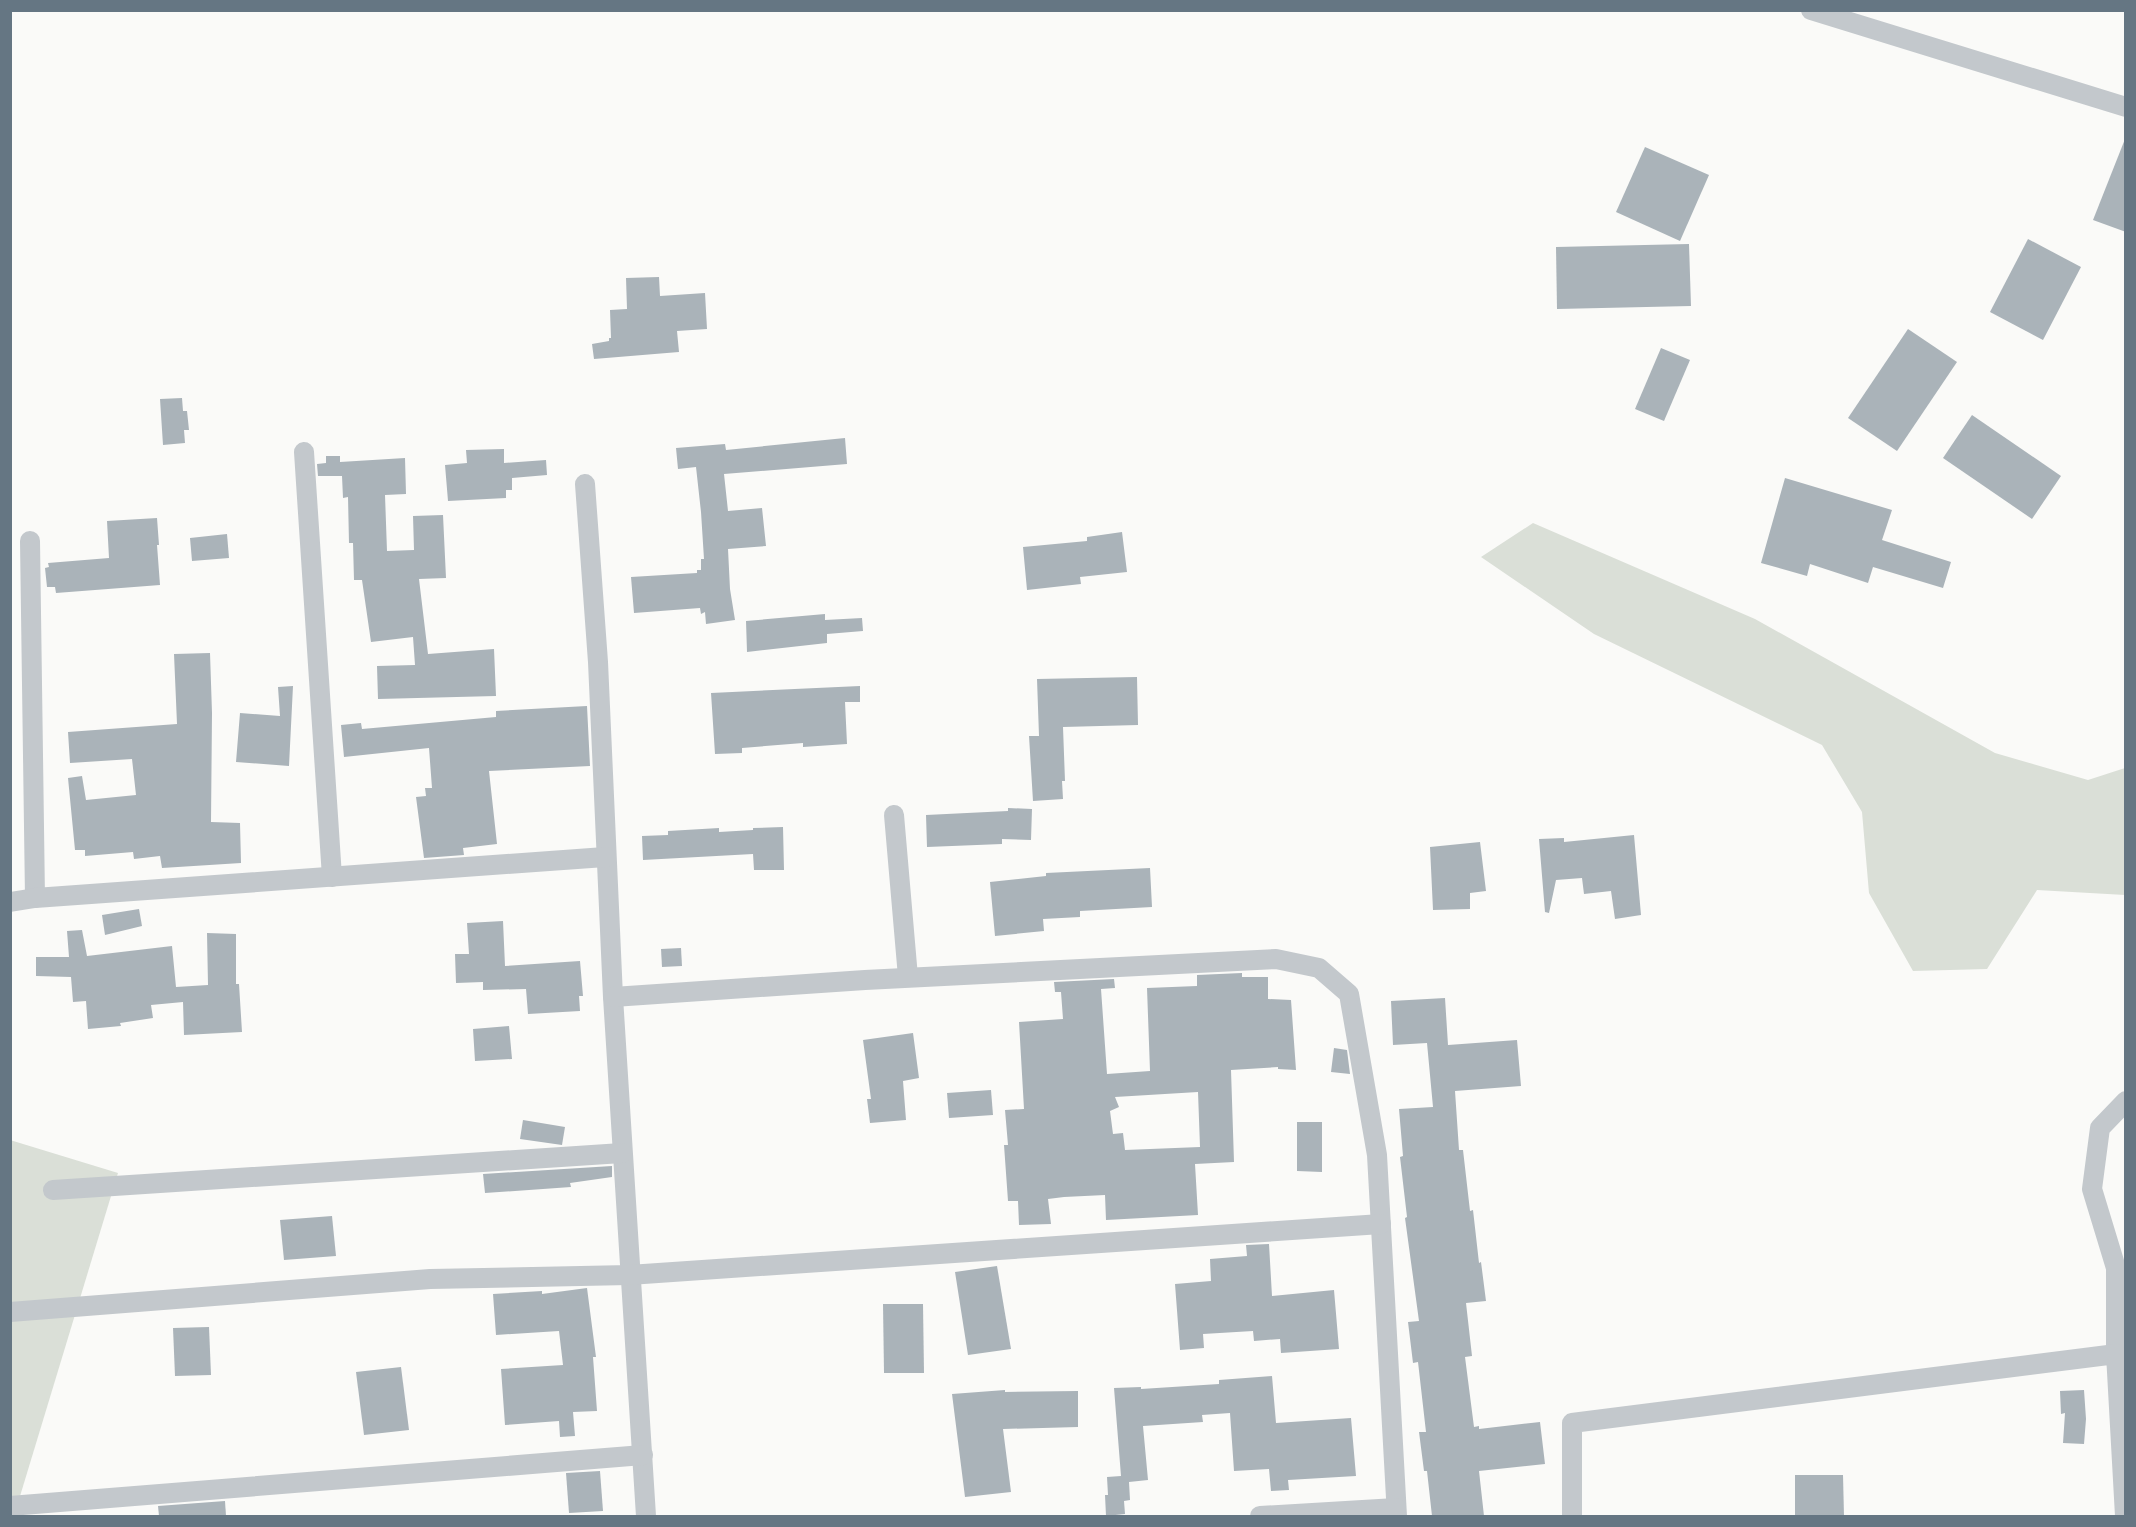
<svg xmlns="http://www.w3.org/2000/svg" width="2136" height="1527" viewBox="0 0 2136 1527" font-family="'IBM Plex Sans',sans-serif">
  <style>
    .green { fill: #dadfd7 }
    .building { fill: #aab3b9; fill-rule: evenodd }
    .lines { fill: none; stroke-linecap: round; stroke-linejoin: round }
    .minor { stroke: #c3c8cc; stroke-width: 20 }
  </style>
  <rect width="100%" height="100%" fill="#fafaf8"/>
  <g class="green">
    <path d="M1533,523l222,96 240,134 93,27 37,-12v127l-88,-5 -50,79 -74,2 -44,-78 -7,-81 -40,-67 -228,-111 -113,-77z"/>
    <path d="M10,1140l108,33 -104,343h-4z"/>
  </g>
  <g class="building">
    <path d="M2125,139l1,1v92l-33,-12z"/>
    <path d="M1645,147l64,28 -29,66 -64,-29z"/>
    <path d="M2028,239l53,28 -38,73 -53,-28z"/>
    <path d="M1689,244l2,62 -134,3 -1,-62z"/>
    <path d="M659,277l1,19 45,-3 2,36 -30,2 2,21 -85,7 -2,-15 17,-3v-3h2l-1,-28 17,-1 -1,-31z"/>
    <path d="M1908,329l49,33 -60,89 -49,-33z"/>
    <path d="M1661,348l29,12 -26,61 -29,-12z"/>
    <path d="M182,398l1,13h4l2,19h-5l1,13 -22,2 -3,-46z"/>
    <path d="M1972,415l89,61 -29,43 -89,-61z"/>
    <path d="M845,438l2,26 -123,10 4,37 34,-3 4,38 -38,3 2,40 5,31 -29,4 -1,-12 -4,2 -1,-6 -66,5 -3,-36 66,-4v-3h4v-11h3l-3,-47 -5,-45 -18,2 -2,-21 49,-4 1,6z"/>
    <path d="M504,449v14l42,-3 1,15 -35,3v12h-6v8l-58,3 -3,-36 22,-2 -1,-13z"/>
    <path d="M326,456h14v6l65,-4 1,36 -21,1 2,56 27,-1 -1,-34 30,-1 3,63 -27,1 9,75 66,-5 2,47 -118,3 -1,-33 38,-1 -2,-28 -42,5 -9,-62h-8l-1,-37h-4l-1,-46 -5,1 -1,-22h-24l-1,-12 9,-1z"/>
    <path d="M1785,478l107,32 -10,30 69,22 -8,26 -70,-21 -5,16 -58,-19 -3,12 -46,-13z"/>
    <path d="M157,518l2,27h-2l3,40 -104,8 -1,-6h-8l-2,-19 4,-1 -1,-4 61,-5 -2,-37z"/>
    <path d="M1122,532l5,40 -47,5 1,7 -54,6 -4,-43 64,-6v-4z"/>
    <path d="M227,534l2,24 -37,3 -2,-23z"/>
    <path d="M825,614v6l37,-2 1,13 -36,3v9l-80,9 -1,-31z"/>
    <path d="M210,653l2,60 -1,109 29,1 1,40 -79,5 -2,-12 -26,3 -1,-7 -48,4v-6h-10l-7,-72 14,-2 4,24 50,-5 -4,-36 -62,4 -2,-31 109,-8 -3,-70z"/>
    <path d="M1137,677l1,48 -75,2 2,54h-3l1,18 -30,2 -4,-65h10l-2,-57z"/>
    <path d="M293,686l-4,80 -53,-4 4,-49 40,3 -2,-29z"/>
    <path d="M860,686v16h-15l2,42 -44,3v-4l-61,5v5l-27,1 -4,-61z"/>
    <path d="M587,706l3,60 -101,5 8,73 -34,4 1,7 -40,3 -8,-61 10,-1 -1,-8h7l-3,-40 -85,9 -3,-32 20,-2 1,6 134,-12v-6z"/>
    <path d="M1008,808l24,1 -1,31 -29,-1v5l-75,3 -1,-32 82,-4z"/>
    <path d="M783,827l1,43h-30l-1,-16 -110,6 -1,-24 26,-1v-4l51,-3v4l34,-2v-2z"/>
    <path d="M1634,835l7,80 -26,4 -4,-28 -27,3 -2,-16 -26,2 -7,33 -4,-1 -6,-73 25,-1v4z"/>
    <path d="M1480,842l6,49 -16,2v16l-37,1 -3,-63z"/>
    <path d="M1150,868l2,39 -72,4v6l-37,2 1,12 -49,5 -5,-54 56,-6v-3z"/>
    <path d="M139,909l3,17 -37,9 -3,-20z"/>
    <path d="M503,921l2,45 75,-5 3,35h-4l1,15 -52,3 -2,-25 -43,1v-8l-27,1 -1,-29h14l-2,-31z"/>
    <path d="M82,930l5,26 85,-10 4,41 32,-2 -1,-52 29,1v50h3l3,48 -58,3 -1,-33 -32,3 2,13 -33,5 1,3 -33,3 -2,-28 -13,1 -2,-25 -35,-1v-19h33l-2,-26z"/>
    <path d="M681,948l1,18 -20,1 -1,-18z"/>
    <path d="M1242,973v4h26v22l23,1 5,70 -18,-1v-2l-47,3 3,92 -39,2 3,51 -92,5 -1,-25 -41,2 -16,2 3,25 -32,1 -1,-24h-10l-4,-56h4l-3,-35 19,-1 -5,-87 44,-3 -2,-27h-6l-1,-10 60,-3 1,9 -14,1 6,85 43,-3 -3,-83 50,-2v-11zM1198,1092l2,55 -75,3 -2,-17 -10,1 -3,-23 9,-4 -4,-10z"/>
    <path d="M1445,998l3,47 69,-5 4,46 -66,5 4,59h4l7,61 3,-1 6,53 2,-1 5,39 -20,2 6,53 -7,1 9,70 5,-1v3l61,-7 5,42 -66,7 5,45h-52l-5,-45h-3l-5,-39h7l-8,-70 -5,1 -5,-41 11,-1 -14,-103 2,-1 -7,-60 3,-1 -4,-47 34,-2 -6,-64 -34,2 -2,-44z"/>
    <path d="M509,1026l3,33 -37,2 -2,-32z"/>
    <path d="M913,1033l6,45 -16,3 3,39 -36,3 -3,-24h4l-8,-59z"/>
    <path d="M1334,1048l13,2 3,24 -19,-2z"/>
    <path d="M991,1090l2,25 -44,3 -2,-25z"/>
    <path d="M523,1120l42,7 -3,18 -42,-6z"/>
    <path d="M1297,1122h25v50l-25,-1z"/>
    <path d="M612,1166v11l-42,6 1,4 -86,6 -2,-19z"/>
    <path d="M332,1216l4,40 -52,4 -4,-40z"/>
    <path d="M1269,1244l3,52 62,-6 5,59 -58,4 -1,-14 -26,2 -1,-10 -50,3 1,14 -24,2 -5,-66 36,-3 -1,-22 37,-3 -1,-11z"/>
    <path d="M997,1266l14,83 -43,6 -13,-83z"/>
    <path d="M587,1288l9,69h-3l4,54 -24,1 2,24 -15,1 -1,-16 -54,4 -4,-56 62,-4 -4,-34 -63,4 -3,-41 49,-3v3z"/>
    <path d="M883,1304h40l1,69h-40z"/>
    <path d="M209,1327l2,48 -36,1 -2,-48z"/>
    <path d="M401,1367l8,63 -45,5 -8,-63z"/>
    <path d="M1272,1376l4,47 75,-5 5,58 -68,4 1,10 -18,1 -2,-22 -35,2 -4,-58 -28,2 1,7 -60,4 5,54 -19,2 1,18 -6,1 1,13 -19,2 -1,-21h3l-1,-18 14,-1 -7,-88 27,-1v2l78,-5v-4z"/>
    <path d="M1005,1390v2l73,-1v36l-75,2 8,63 -46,5 -13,-103z"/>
    <path d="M2084,1390l2,29 -2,25 -21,-1 2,-30 -4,1 -1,-23z"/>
    <path d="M600,1471l3,40 -34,2 -3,-40z"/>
    <path d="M1795,1475h48l1,41h-49z"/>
    <path d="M225,1501l1,15h-67l-1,-10z"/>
  </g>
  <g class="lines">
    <g class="minor">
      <path d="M1811,10l315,97"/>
      <path d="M304,452l28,425"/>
      <path d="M585,484l13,178 15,335 33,519"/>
      <path d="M30,541l5,357"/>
      <path d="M894,815l14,162"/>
      <path d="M10,902l25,-4 570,-41"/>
      <path d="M613,997l252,-17 411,-21 43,9 30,26 28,161 20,361"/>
      <path d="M53,1190l569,-37"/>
      <path d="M10,1312l420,-33 199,-4 752,-51"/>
      <path d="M2116,1354v-86l-24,-79 8,-61 26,-27"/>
      <path d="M10,1506l633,-51"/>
      <path d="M1260,1516l136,-8"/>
      <path d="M1572,1516v-93l544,-69 9,162"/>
    </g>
  </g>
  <rect width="2136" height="1527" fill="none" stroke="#657683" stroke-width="24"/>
</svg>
